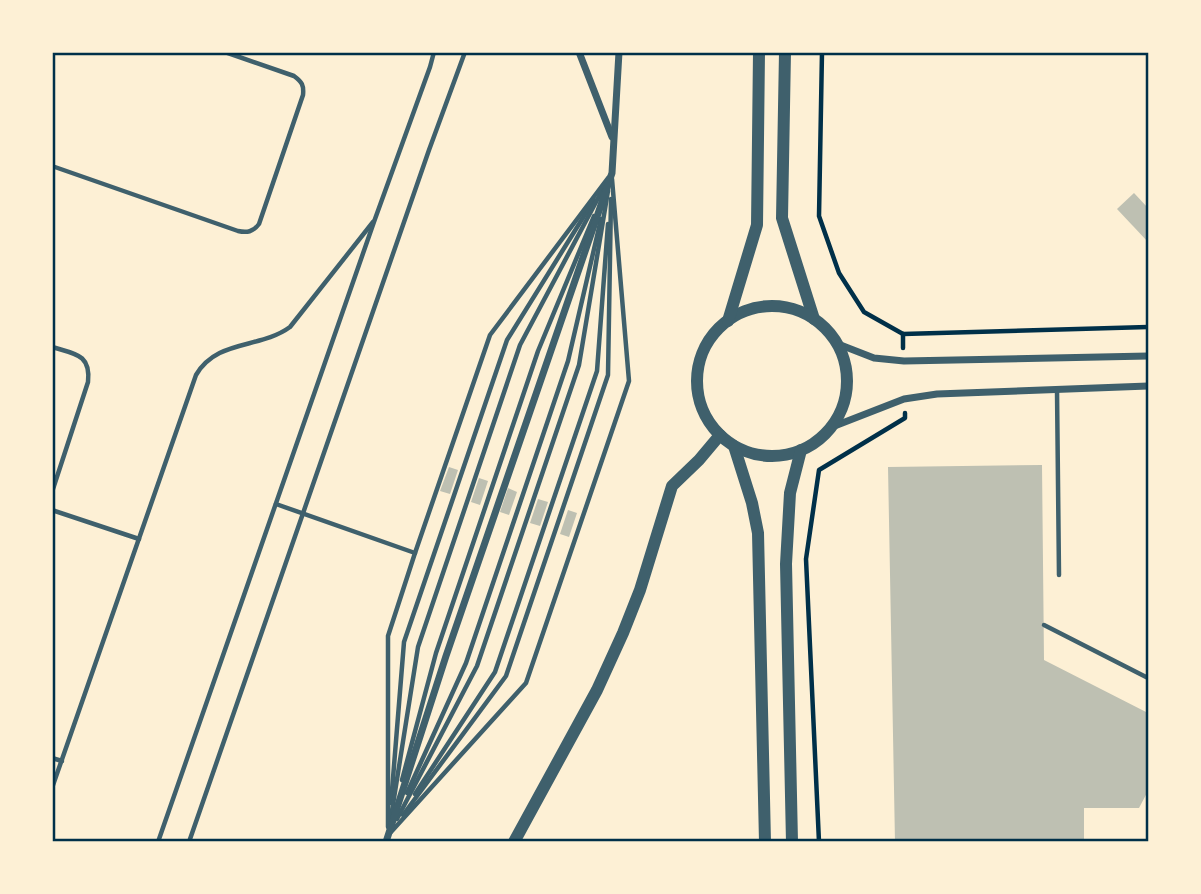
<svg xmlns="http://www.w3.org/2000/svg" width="1201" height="894" viewBox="0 0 1201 894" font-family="Ubuntu,sans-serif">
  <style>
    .building { fill: #bec0b2 }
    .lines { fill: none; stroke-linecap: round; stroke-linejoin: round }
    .path { stroke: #003049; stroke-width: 4.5 }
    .service { stroke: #3f606c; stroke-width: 4.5 }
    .minor { stroke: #3f606c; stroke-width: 7 }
    .tertiary { stroke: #3f606c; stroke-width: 12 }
    .neatline { fill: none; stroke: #003049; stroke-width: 2.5 }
  </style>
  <rect width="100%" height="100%" fill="#fdf0d5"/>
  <g class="building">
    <path d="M1134,193l14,15v34l-31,-33z"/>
    <path d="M1042,465l2,195 104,53v78l-9,17h-55v34h-189l-7,-375z"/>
    <path d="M449,467l9,3 -8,24 -10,-3z"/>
    <path d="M479,478l9,3 -8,24 -9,-3z"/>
    <path d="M508,488l9,4 -8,23 -9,-3z"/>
    <path d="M538,499l10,3 -8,24 -10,-3z"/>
    <path d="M568,510l9,3 -8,24 -9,-3z"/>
  </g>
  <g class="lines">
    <g class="path">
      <path d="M822,52l-3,164 20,57 25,39 39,22"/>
      <path d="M903,334v14"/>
      <path d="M903,334l245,-7"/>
      <path d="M819,842l-13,-283 13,-89 86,-52v-5"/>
    </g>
    <g class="service">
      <path d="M52,166l186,65c9,2 15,1 21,-7l44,-129c1,-10 -1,-13 -9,-19l-69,-24"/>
      <path d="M52,347c23,7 39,7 36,35l-36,110"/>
      <path d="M1057,390l2,185"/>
      <path d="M276,504l139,49"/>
      <path d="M52,510l87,29"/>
      <path d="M1044,625l104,53"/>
      <path d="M52,758l10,3"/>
      <path d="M402,780l34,-127 102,-302 56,-135"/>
      <path d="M52,788l144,-413c21,-36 64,-26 94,-48l83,-105"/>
      <path d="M407,793l59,-130 102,-302 33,-142"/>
      <path d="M415,794l80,-122 102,-301 11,-147"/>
      <path d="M391,803l13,-161 103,-302 87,-140"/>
      <path d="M403,815l103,-139 102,-301 3,-176"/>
      <path d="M391,817l27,-170 102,-302 84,-158"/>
      <path d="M397,819l80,-153 102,-301 29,-174"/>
      <path d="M388,827v-191l27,-83 75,-218 118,-157"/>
      <path d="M391,832l135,-149 103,-302 -17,-202"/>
      <path d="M158,842l217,-623 55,-152 4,-15"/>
      <path d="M189,842l240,-692 36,-98"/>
    </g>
    <g class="minor">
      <path d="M579,52l33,85"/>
      <path d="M838,344l36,14 30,3 244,-5"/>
      <path d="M832,427l72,-28 33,-5 211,-8"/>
      <path d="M386,842l60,-186 166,-483 7,-121"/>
    </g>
    <g class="tertiary">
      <path d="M785,52l-3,166 32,101"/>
      <circle cx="772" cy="381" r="75"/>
      <path d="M728,321l29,-96 2,-173"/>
      <path d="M734,446l18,57 6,30 7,309"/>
      <path d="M514,842l83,-152 26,-57 17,-43 32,-104 27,-26 21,-25"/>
      <path d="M792,842l-6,-278 4,-71 11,-43"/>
    </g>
  </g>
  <rect width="1201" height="894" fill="none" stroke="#fdf0d5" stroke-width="108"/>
  <rect x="54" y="54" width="1093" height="786" class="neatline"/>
</svg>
